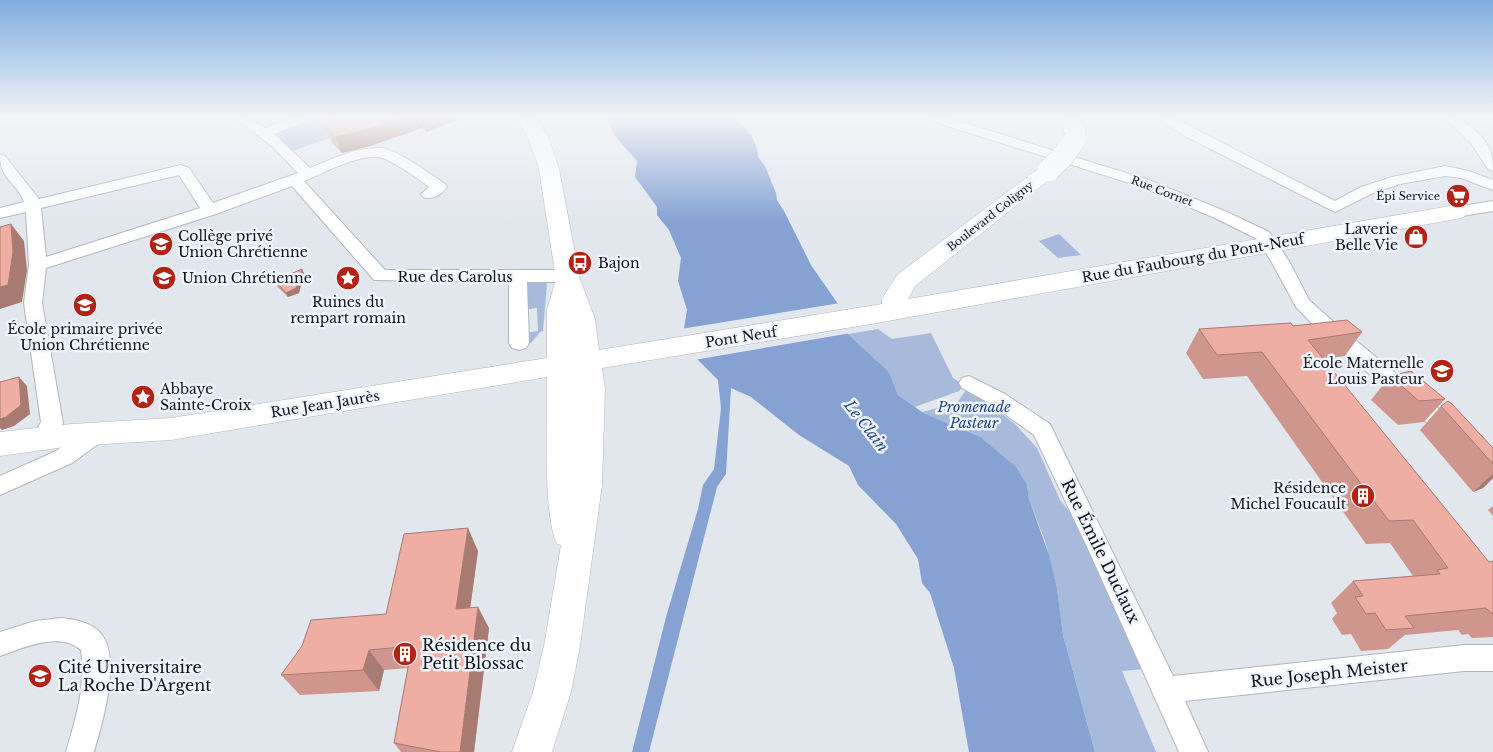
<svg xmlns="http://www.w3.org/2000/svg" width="1493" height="752" viewBox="0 0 1493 752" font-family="'Libre Baskerville',serif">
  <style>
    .green { fill: #a7badb }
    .water { fill: #85a2d3 }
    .pier { fill: #e2e7ee }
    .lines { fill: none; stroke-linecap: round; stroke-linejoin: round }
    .street-casing { stroke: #b1b5bc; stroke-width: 2 }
    .secondary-casing { stroke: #b1b5bc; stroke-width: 1 }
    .street { fill: #fff; fill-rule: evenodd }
    .secondary { fill: #fff; fill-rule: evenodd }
    .secondary-bridge-casing { stroke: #b1b5bc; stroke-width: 23; stroke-linecap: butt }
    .secondary-bridge { stroke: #fff; stroke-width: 22 }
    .wall { fill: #ce968c }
    .shaded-wall { fill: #a77a72 }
    .building { fill: #efaea3; stroke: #a77a72 }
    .labels { text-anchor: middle; stroke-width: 5; stroke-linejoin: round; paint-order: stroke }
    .far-street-label { font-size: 11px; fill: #121417; stroke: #eff4fc }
    .far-poi-label { font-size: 11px; fill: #121417; stroke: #eff4fc; text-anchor: end }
    .poi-label { font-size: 14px; fill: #121417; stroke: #eff4fc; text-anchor: start }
    .street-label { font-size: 14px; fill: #121417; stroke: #eff4fc }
    .park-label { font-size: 14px; font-style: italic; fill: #214480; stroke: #eff4fc }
    .water-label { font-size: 15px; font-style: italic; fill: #264a86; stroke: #eff4fc }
    .near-street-label { font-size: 16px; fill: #121417; stroke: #eff4fc }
    .near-poi-label { font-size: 16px; fill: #121417; stroke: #eff4fc; text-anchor: start }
  </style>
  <rect width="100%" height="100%" fill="#e2e7ee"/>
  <g class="green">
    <path d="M312,117h50l-6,12 -64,22 -18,-15 4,-4z"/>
    <path d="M1059,234l22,21 -23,3 -19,-17z"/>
    <path d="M544,281l3,3 -4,47 -3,1 -9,11h-6l-1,-10 14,-2 -1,-23 -14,2v-25l4,-3z"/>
    <path d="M878,329l14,10 39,-6 22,45 11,7 -5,6 -44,16 -17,-12 -9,-23 -41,-38z"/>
    <path d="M968,387l47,37 22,24 23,52 41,51 55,117 -34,3 34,81h-61l-32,-117 -6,-47 -12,-47 -16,-42 -2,-14 -105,-73 35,-9z"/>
  </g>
  <path class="water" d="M607,117h129l15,18 6,13 1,9 7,9 11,27 1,7 7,11 27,54 27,39 10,30 41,38 9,23 27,19 55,23 36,30 11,18 2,14 20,56 8,33 6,47 32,117h-126l-15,-84 -24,-75 -8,-10 -4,-24 -22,-35 -38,-39 -9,-19 -50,-31 -48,-38 -20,-9 -5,86 -9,13 -68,265h-17l34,-135 32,-108 5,-24 11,-16 7,-61 -3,-28 -21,-21 -13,-31 3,-18 -9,-29 3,-23 -12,-28 -12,-15v-8l-22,-30 2,-16 -23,-26z"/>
  <path class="pier" d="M840,303l11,30 -157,27 -13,-31z"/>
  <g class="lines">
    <g class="street-casing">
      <g id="street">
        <path d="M234,117h15l16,11 28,-11h18l-2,3 -35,14 36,34c22,-9 46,-21 71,-20 14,0 51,27 64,36l2,3c-6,8 -14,13 -24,10l-2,-3 8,-7c-10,-8 -39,-28 -50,-30 -20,-3 -56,16 -75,24l81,89h182l6,2 3,4 -3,4 -6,2h-40l2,61 -3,5 -7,2 -7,-2 -3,-5v-61l-135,-2 -82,-94 -76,28 -170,54 -4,35 21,120 -12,21 -8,2 -8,-2 -3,-6 9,-16 -17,-119 5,-38 -3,-53 -26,6v-10l24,-6c-8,-21 -24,-22 -24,-47l5,1 34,43 142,-34 8,3 24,35 85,-30 -25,-26zM179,175l21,33 -154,49 -5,-49z"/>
        <path d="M926,117h19l204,63 78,32 42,20 20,29 20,39 28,25 108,89 17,21 -3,6c-15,4 -20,-5 -28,-15l-108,-91 -27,-28 -25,-46 -14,-22 -42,-21 -76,-32 -211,-66z"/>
        <path d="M1156,117h16l163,84 26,-14 31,-10 53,-11 24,5 24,9v10l-32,-12 -16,-2 -45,8 -27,9 -38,19 -152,-77z"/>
        <path d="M1444,117h15c21,18 34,24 34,54l-5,-2 -17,-26z"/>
        <path d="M1493,201v10l-37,6 -8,-5 8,-5z"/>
        <path d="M969,376l36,18 45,30 123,252 291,-31h29v26h-29l-279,30 23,51h-29l-90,-201 -55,-116 -43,-31 -29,-16 -3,-5 3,-5z"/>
        <path d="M97,425l8,2 3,6 -3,6 -33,24 -72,32v-19l56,-25 33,-24z"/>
        <path d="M61,618c13,1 33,5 41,17 19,25 0,90 -8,117h-28c10,-34 20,-66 15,-102 -22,-19 -58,-2 -81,6v-24l35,-11z"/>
      </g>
    </g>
    <g class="secondary-casing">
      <g id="secondary">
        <path d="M518,117h18l13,22 10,30 21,110 15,40 4,31 283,-46v-5l15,-24 145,-109 7,-2 7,2 3,4 -3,4 -141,112 -7,13 548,-94 8,2 3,5 -3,5 -8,2 -585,105 -269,44 3,20 -3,97 -22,161 -9,46 -19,60h-40l21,-60 11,-46 17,-101 -4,-1c-15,-32 -9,-127 -10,-167l-376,63 -99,6 -72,10v-24l72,-8 99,-6 376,-60v-48l9,-31 -17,-110 -10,-30z"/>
        <path d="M1061,117h19c4,8 8,18 2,26h-14c-5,-7 -3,-18 -7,-26z"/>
      </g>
    </g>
    <use href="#street" class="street"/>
    <use href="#secondary" class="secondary"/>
    <g class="secondary-bridge-casing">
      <path id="secondary-bridge" d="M1049,170l15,-15 11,-16"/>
    </g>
    <use href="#secondary-bridge" class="secondary-bridge"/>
  </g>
  <g class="wall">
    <path d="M339,117h118l1,3 -32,12 -4,-4 -52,18 -28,7 -10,-10 -8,-20z"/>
    <path d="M302,269l2,5 -5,19 -11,4 -11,-11 -2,-5z"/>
    <path d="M1293,326l69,6 -17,24 -22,3 166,203 4,-1v76l-21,1 -4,-4 -6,1 -4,-5 -53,5 -17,14 -27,2 -10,-17 -9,1 -10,-16 5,-6 -6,-10 22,-22 60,-5 -23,-33 -24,1 -119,-168 -44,3 -17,-26 13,-24z"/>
    <path d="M1390,376l55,23 -21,23 -26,3 -27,-25z"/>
    <path d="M1441,406l52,42v30l-10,10 -10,4 -53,-62z"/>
    <path d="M1493,506v10l-5,-6z"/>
    <path d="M478,551l-8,57 19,20 -15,124h-73l-7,-9 14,-75 -24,2 -5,21 -79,4 -19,-20 105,-61z"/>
  </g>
  <g class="shaded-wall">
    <path d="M405,117h13l4,11 -52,18 -28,7 -7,-16z"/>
    <path d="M421,117h36l1,3 -32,12z"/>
    <path d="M11,224l13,17 3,29 -5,32 -22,7v-22z"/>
    <path d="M302,269l2,5 -5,19 -11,4 -2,-4z"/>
    <path d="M19,377l8,9 3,28 -16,12 -12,4 -2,-2v-9z"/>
    <path d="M1493,474v4l-10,10 -10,4z"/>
    <path d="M468,528l10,23 -11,80 -11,-22z"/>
    <path d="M478,607l11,21 -15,124h-14z"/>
    <path d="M369,650l15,20 -5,21 -16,-21z"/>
  </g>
  <g class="building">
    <path d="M339,117h66l-40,13 -30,7 -9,-10 2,-1 -4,-3 1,-2z"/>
    <path d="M11,224l2,28 -5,33 -8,2v-60z"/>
    <path d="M302,269l-6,19 -10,5 -11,-12z"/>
    <path d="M1347,320l15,12 -54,8 181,222 4,-1v52h-2l-5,-5 -81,8 9,12 -28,2 -11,-17 -9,1 -11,-17 8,-1 -10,-15 87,-7 -3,-4 11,-2 -35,-48 -24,1 -127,-169 -45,3 -18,-26 92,-6 2,3z"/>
    <path d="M1411,371l34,28 -26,2 -29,-25z"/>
    <path d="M19,377l2,28 -15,12 -6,2v-37z"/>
    <path d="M1448,401l4,3 41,44v16l-52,-58z"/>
    <path d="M468,528l-12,81 22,-2 -18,145h-19l-47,-9 18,-97 -43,4 -6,20 -82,5 21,-29 9,-26 75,-6 18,-80z"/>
  </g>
  <linearGradient id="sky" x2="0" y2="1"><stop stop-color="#80ade0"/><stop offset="0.53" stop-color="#f2f4f7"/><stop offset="1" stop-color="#f2f4f7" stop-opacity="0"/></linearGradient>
  <rect width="1493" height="222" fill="url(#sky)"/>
  <defs>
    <g id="supermarket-disc" transform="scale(1.25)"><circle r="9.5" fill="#b22316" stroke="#eff4fc"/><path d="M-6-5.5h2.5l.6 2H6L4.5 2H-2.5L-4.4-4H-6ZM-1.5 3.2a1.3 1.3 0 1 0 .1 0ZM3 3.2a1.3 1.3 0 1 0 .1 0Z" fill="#fff"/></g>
    <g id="shop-disc" transform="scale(1.25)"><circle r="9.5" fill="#b22316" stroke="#eff4fc"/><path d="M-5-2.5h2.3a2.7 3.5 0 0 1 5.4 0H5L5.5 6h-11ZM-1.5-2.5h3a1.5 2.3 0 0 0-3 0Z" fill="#fff"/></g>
    <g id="school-disc" transform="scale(1.25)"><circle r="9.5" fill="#b22316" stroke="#eff4fc"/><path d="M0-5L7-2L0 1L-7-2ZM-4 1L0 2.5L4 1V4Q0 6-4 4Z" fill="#fff"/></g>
    <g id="bus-disc" transform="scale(1.25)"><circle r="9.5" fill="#b22316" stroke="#eff4fc"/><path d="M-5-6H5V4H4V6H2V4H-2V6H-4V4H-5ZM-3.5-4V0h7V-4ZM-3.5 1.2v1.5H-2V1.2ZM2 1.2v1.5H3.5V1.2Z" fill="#fff"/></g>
    <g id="sight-disc" transform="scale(1.25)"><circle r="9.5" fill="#b22316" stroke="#eff4fc"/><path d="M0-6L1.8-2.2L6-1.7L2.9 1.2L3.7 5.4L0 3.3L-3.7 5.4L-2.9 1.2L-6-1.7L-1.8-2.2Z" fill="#fff"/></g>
    <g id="building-disc" transform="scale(1.25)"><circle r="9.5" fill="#b22316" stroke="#eff4fc"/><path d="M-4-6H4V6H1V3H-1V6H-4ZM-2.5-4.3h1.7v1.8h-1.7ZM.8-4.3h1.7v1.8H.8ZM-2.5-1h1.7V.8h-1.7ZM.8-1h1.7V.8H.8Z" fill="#fff"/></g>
    <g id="university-disc" transform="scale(1.25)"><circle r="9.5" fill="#b22316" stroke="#eff4fc"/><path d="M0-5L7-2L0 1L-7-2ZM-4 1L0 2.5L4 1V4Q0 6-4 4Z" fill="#fff"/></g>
  </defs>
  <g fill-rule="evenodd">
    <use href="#supermarket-disc" x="1458" y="196"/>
    <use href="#shop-disc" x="1416" y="237"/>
    <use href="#school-disc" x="161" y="244"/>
    <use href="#bus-disc" x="580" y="263"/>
    <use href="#school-disc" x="164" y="278"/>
    <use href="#sight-disc" x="348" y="278"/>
    <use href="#school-disc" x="85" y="305"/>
    <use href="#school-disc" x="1442" y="371"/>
    <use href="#sight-disc" x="143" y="397"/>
    <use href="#building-disc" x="1363" y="496"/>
    <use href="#building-disc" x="405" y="654"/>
    <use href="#university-disc" x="40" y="676"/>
  </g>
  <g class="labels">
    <g class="far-street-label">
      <text transform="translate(1162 191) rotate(21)" y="4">Rue Cornet</text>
      <text transform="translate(990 216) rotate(-38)" y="4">Boulevard Coligny</text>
    </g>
    <g class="far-poi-label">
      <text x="1440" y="200">Épi Service</text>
    </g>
    <g class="poi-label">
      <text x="1398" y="234" text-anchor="end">Laverie<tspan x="1398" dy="16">Belle Vie</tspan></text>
      <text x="178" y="241">Collège privé<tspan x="178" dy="16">Union Chrétienne</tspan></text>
      <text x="598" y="268">Bajon</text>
      <text x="182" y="283">Union Chrétienne</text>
      <text x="348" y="307" text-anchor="middle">Ruines du<tspan x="348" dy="16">rempart romain</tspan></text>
      <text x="85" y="334" text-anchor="middle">École primaire privée<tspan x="85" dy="16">Union Chrétienne</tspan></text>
      <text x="1424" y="368" text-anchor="end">École Maternelle<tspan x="1424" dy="16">Louis Pasteur</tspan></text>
      <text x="160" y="394">Abbaye<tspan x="160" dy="16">Sainte-Croix</tspan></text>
      <text x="1346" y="493" text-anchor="end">Résidence<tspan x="1346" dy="16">Michel Foucault</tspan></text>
    </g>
    <g class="street-label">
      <text transform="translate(1193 258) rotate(-10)" y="5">Rue du Faubourg du Pont-Neuf</text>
      <text x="455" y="282">Rue des Carolus</text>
      <text transform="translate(741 337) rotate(-9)" y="5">Pont Neuf</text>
      <text transform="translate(325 404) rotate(-9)" y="5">Rue Jean Jaurès</text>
    </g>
    <g class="park-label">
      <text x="974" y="412">Promenade<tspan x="974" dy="16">Pasteur</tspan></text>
    </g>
    <g class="water-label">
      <text transform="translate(866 426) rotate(52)" y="5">Le Clain</text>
    </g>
    <g class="near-street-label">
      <text transform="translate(1101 551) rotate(64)" y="6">Rue Émile Duclaux</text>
      <text transform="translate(1329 673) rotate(-6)" y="6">Rue Joseph Meister</text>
    </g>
    <g class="near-poi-label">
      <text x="422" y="651">Résidence du<tspan x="422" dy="18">Petit Blossac</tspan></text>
      <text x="58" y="673">Cité Universitaire<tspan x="58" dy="18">La Roche D'Argent</tspan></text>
    </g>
  </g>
</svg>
